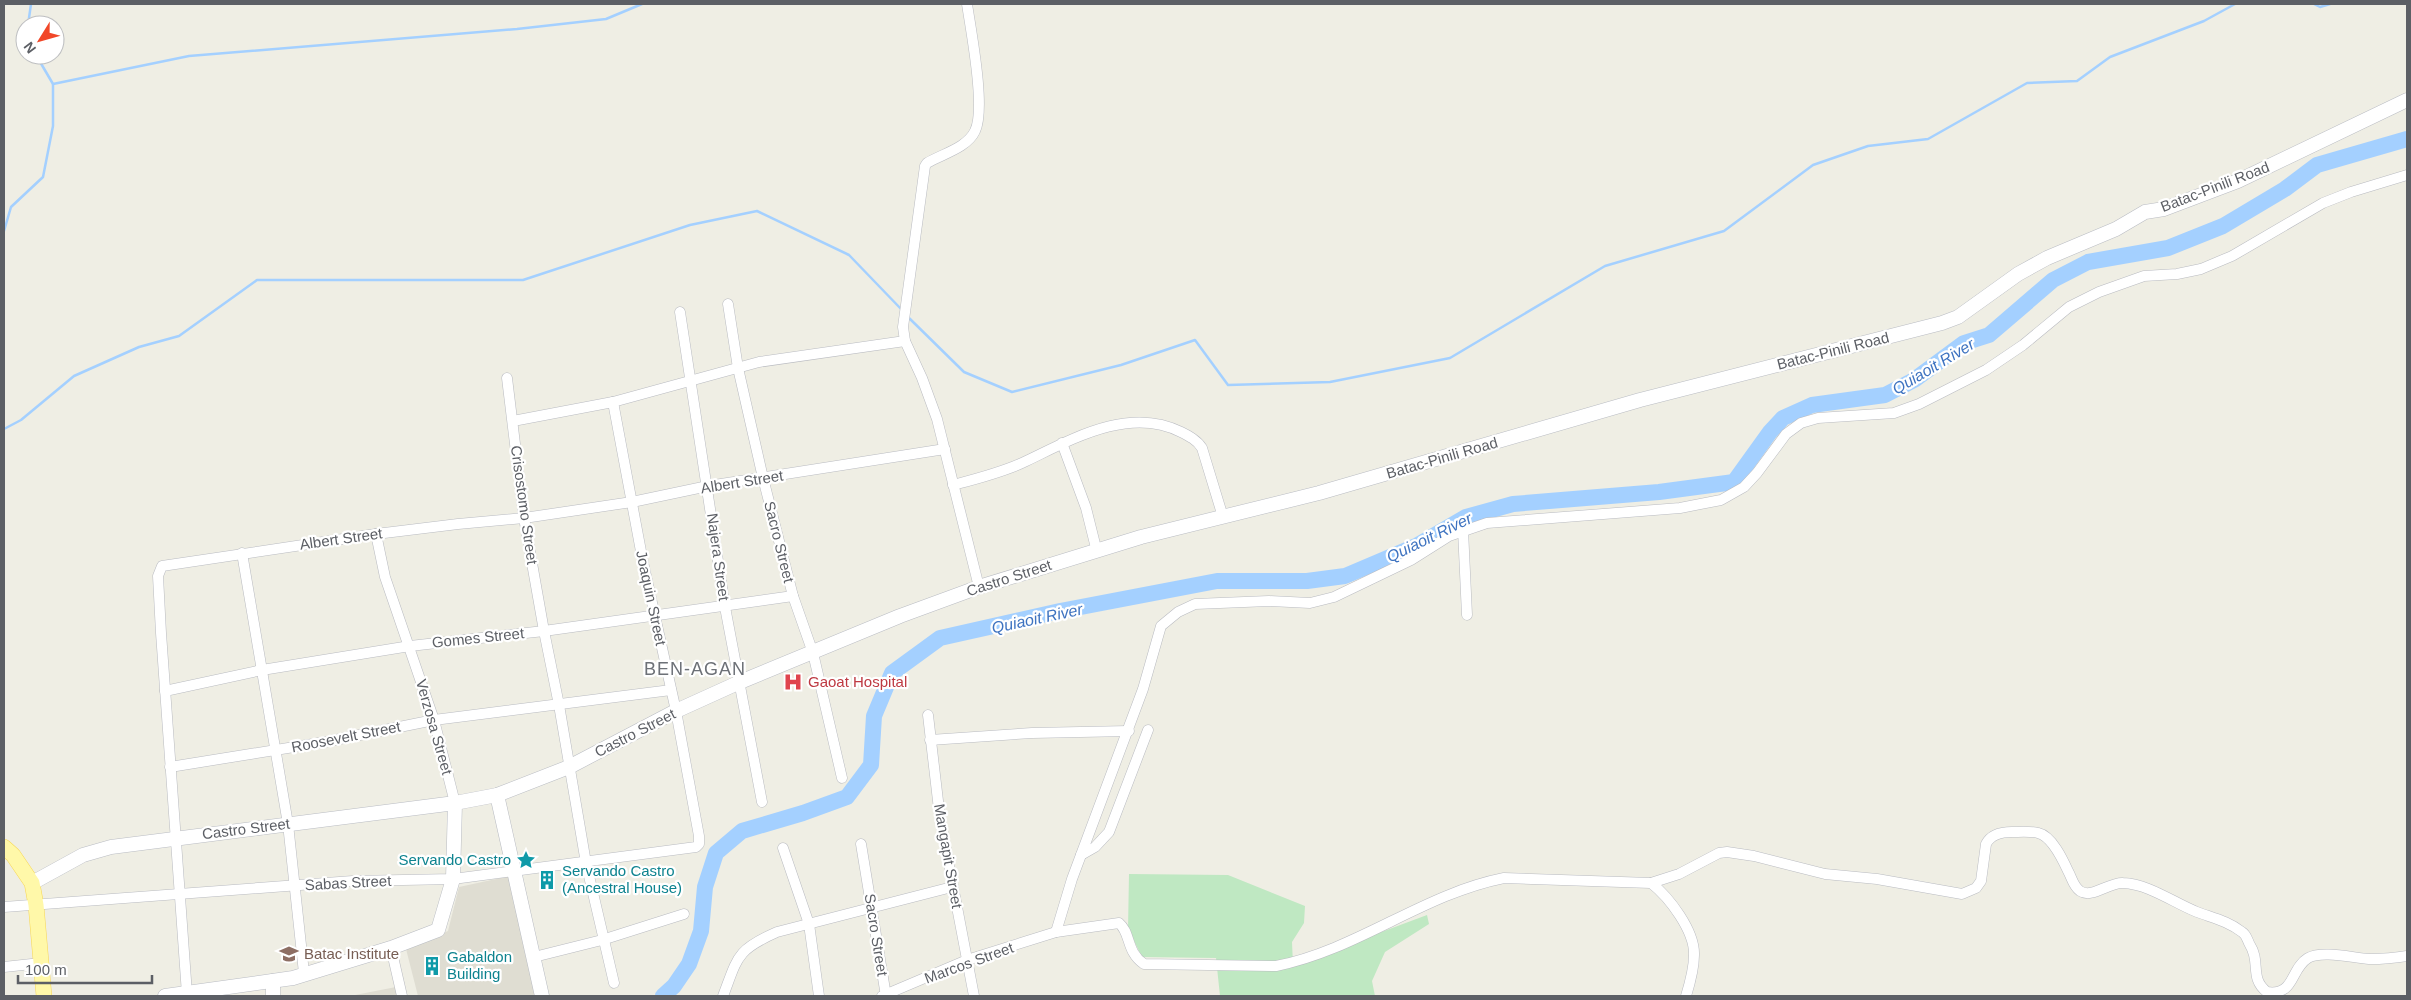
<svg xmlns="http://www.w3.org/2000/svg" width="2411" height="1000" viewBox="0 0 2411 1000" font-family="Arial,sans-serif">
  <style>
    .education { fill: #dfddd2 }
    .green { fill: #bfe8c2 }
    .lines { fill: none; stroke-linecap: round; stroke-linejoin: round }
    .stream { stroke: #a4d0ff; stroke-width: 2.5 }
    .river { stroke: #a4d0ff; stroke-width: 16 }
    .street-casing { stroke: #b9bbc1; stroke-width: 11 }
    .secondary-casing { stroke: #b9bcc3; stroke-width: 15 }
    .primary-casing { stroke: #f8d754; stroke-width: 16 }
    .street { stroke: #fff; stroke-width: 10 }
    .secondary { stroke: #fff; stroke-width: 14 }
    .primary { stroke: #fff8a9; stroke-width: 15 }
    .labels { text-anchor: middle; stroke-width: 4.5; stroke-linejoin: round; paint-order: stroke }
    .street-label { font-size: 15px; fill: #5c5f65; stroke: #fff }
    .health-label { font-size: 15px; fill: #be3a42; stroke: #fff; text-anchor: start }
    .culture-label { font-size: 15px; fill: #0d838f; stroke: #fff; text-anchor: start }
    .education-label { font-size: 15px; fill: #785e54; stroke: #fff; text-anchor: start }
    .water-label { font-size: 16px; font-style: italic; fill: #3e73c0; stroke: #fff }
    .quarter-label { font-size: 18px; letter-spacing: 1px; fill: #6d7177; stroke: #fff }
  </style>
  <rect width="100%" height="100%" fill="#efeee4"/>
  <g class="education">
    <path d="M510,876l27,120h-119l-12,-47 42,-18 11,-44z"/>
    <path d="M396,987l2,9h-48z"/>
  </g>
  <path class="green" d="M1129,874l99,1 77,31 -1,17 -12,19 1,23 134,-50 2,9 -44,28 -13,29 3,15h-155l-4,-38 -74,-1 -14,-28z"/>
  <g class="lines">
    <g class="stream">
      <path d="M2314,4l6,3 10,-3"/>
      <path d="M28,25l3,-21"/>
      <path d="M53,84l136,-28 328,-27 89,-10 36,-15"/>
      <path d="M4,231l7,-24 32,-30 10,-51v-42l-17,-29"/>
      <path d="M907,316l57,56 48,20 109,-27 74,-25 33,45 102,-3 120,-24 155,-92 119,-35 89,-66 55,-19 60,-7 99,-56 50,-2 33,-24 94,-36 31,-17"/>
      <path d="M4,429l17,-9 53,-44 65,-29 40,-11 78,-56h266l167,-55 67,-14 92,44 53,55"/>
    </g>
    <path class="river" d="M663,996l11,-10 15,-22 12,-33 4,-44 11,-34 26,-22 61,-18 44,-16 24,-32 3,-49 18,-43 48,-35 120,-27 157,-30h90l38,-5 73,-31 48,-28 47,-13 146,-12 75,-10 36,-50 13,-14 29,-13 73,-10 29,-15 50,-37 25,-8 64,-55 35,-18 80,-14 55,-22 62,-37 32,-24 90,-26"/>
    <g class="street-casing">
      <g id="street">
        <path d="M967,4c4,27 19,105 8,127 -8,17 -33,23 -48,32l-2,3 -22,161 2,14 17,37 15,41 42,168"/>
        <path d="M728,304l10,64 25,110 30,118 20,57 29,125"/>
        <path d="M680,312l45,295 37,195"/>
        <path d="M507,378l17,140 20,113 15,74 27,158 28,120"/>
        <path d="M513,421l100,-19 146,-40 146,-21"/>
        <path d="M1062,443l24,65 11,44"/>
        <path d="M953,485c23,-6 47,-12 69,-22 47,-22 106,-58 159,-31 8,4 16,8 21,16l21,69"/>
        <path d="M1463,530l4,85"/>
        <path d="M376,534l9,43 49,143 21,83"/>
        <path d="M242,553l46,271 16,149"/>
        <path d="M165,691l97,-21 148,-24 134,-15 249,-35"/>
        <path d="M928,715l12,103 34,178"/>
        <path d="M930,740l102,-7 97,-2"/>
        <path d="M170,767l155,-25 109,-22 237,-30"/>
        <path d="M861,844l25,152"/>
        <path d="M783,848l26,76 10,72"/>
        <path d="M1081,855l14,-8 14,-15 39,-102"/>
        <path d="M1651,883l28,-9 40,-21 8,-1 27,4 71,18 52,5 85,15 14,-6 5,-7 5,-37c5,-10 15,-12 26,-12 7,0 19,-1 26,1 14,3 25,27 30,38 4,7 5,15 12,20 12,8 29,-9 43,-8 26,1 51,20 74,29 16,6 31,9 45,20 5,3 5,8 8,13 11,17 -1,33 17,47 28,4 23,-23 41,-34 14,-8 45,0 61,1 13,0 26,-1 38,-3"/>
        <path d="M4,907l349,-26 100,-2 243,-32 3,-3v-8l-23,-125 -33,-149 -30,-160"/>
        <path d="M1056,932l16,-53 71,-190 18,-63 17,-14 17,-8 74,-3 41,2 24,-6 77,-37 38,-24 38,-13 193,-15 41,-8 23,-13 13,-14 29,-39 15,-11 17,-5 76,-5 25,-9 67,-34 37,-25 46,-38 30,-15 45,-16 33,-2 24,-5 31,-13 91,-53 28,-11 56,-17"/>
        <path d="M391,948l11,48"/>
        <path d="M534,957l68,-17 82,-26"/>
        <path d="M4,967l37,-4"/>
        <path d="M187,994l-26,-361 -3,-57 4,-10 214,-32 82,-10 66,-6 108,-16 76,-16 237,-37"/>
        <path d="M723,996c15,-39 13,-46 54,-64l175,-45"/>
        <path d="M882,996l85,-36 89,-28 63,-9c12,10 7,29 25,41l132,2c81,-16 147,-72 228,-88l147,5c18,14 44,48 43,72 0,14 -4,28 -8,41"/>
      </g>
    </g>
    <g class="secondary-casing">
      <g id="secondary">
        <path d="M497,795l45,201"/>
        <path d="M32,883l51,-28 28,-8 344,-44 42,-8 72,-28 107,-56 64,-29 160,-66 79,-29 162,-50 178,-44 321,-93 302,-77 16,-6 60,-43 29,-16 69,-29 29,-17 19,-3 74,-28 169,-81"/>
        <path d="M165,996l128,-18 98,-30 47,-18 15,-51 2,-76"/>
        <path d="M273,996v-15"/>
      </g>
    </g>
    <g class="primary-casing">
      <path id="primary" d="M4,847l9,8 19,28 4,22 8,91"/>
    </g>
    <use href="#street" class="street"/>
    <use href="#secondary" class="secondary"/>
    <use href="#primary" class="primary"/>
  </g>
  <defs>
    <g id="hospital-bare" transform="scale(1.5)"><path d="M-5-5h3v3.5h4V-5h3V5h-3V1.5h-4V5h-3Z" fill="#e0444e" stroke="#fff" stroke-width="2.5" paint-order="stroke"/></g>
    <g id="sight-bare" transform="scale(1.5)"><path d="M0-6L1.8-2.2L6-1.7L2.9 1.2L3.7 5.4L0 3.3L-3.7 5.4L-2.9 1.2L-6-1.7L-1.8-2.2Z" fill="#0f9aa8" stroke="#fff" stroke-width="2.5" paint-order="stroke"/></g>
    <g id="building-bare" transform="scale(1.5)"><path d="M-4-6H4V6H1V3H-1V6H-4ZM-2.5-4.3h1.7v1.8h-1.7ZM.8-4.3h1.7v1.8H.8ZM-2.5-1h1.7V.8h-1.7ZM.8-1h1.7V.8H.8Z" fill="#0f9aa8" stroke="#fff" stroke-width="2.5" paint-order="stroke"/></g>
    <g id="school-bare" transform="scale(1.5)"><path d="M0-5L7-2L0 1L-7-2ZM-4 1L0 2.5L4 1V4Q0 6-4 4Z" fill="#8d6e63" stroke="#fff" stroke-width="2.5" paint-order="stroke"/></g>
  </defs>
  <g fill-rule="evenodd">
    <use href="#hospital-bare" x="793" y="682"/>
    <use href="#sight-bare" x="526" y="860"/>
    <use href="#building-bare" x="547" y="880"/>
    <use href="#school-bare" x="289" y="954"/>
    <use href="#building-bare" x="432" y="966"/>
  </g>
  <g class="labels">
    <g class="street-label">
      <text transform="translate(2215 187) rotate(-21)" y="5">Batac-Pinili Road</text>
      <text transform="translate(1833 351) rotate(-14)" y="5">Batac-Pinili Road</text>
      <text transform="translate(1442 458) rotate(-16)" y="5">Batac-Pinili Road</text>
      <text transform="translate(742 482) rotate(-9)" y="5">Albert Street</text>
      <text transform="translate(524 505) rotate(82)" y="5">Crisostomo Street</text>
      <text transform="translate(341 539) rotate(-8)" y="5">Albert Street</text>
      <text transform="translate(779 542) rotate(76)" y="5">Sacro Street</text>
      <text transform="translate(718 557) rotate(82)" y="5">Najera Street</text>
      <text transform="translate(1009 578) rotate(-18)" y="5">Castro Street</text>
      <text transform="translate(651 598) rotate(78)" y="5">Joaquin Street</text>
      <text transform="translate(478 638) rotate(-6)" y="5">Gomes Street</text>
      <text transform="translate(434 727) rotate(74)" y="5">Verzosa Street</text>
      <text transform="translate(635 733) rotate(-27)" y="5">Castro Street</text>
      <text transform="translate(346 737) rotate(-11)" y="5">Roosevelt Street</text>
      <text transform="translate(246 829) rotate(-7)" y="5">Castro Street</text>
      <text transform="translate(948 856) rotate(80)" y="5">Mangapit Street</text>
      <text transform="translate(348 883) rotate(-3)" y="5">Sabas Street</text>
      <text transform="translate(876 935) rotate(81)" y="5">Sacro Street</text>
      <text transform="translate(969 963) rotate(-20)" y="5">Marcos Street</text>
    </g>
    <g class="health-label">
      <text x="808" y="687">Gaoat Hospital</text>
    </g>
    <g class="culture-label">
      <text x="511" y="865" text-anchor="end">Servando Castro</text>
      <text x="562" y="876">Servando Castro<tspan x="562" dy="17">(Ancestral House)</tspan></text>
      <text x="447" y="962">Gabaldon<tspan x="447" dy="17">Building</tspan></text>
    </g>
    <g class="education-label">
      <text x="304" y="959">Batac Institute</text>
    </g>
    <g class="water-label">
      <text transform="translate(1933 366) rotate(-31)" y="6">Quiaoit River</text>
      <text transform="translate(1429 537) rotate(-26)" y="6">Quiaoit River</text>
      <text transform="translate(1037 618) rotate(-12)" y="6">Quiaoit River</text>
    </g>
    <g class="quarter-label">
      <text x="695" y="675">BEN-AGAN</text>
    </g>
  </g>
  <rect width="2411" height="1000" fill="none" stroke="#5c5f65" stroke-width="10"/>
  <g transform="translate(40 40) rotate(233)"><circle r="24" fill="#ffffff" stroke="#bebfc1"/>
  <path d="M0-4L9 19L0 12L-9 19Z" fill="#f14728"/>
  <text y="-8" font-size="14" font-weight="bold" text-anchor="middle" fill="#5c5f65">N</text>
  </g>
  <path d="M18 975v8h134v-8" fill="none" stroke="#5c5f65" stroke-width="2.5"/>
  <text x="25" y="975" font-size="15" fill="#5c5f65" stroke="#ffffff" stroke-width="4" paint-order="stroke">100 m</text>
</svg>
